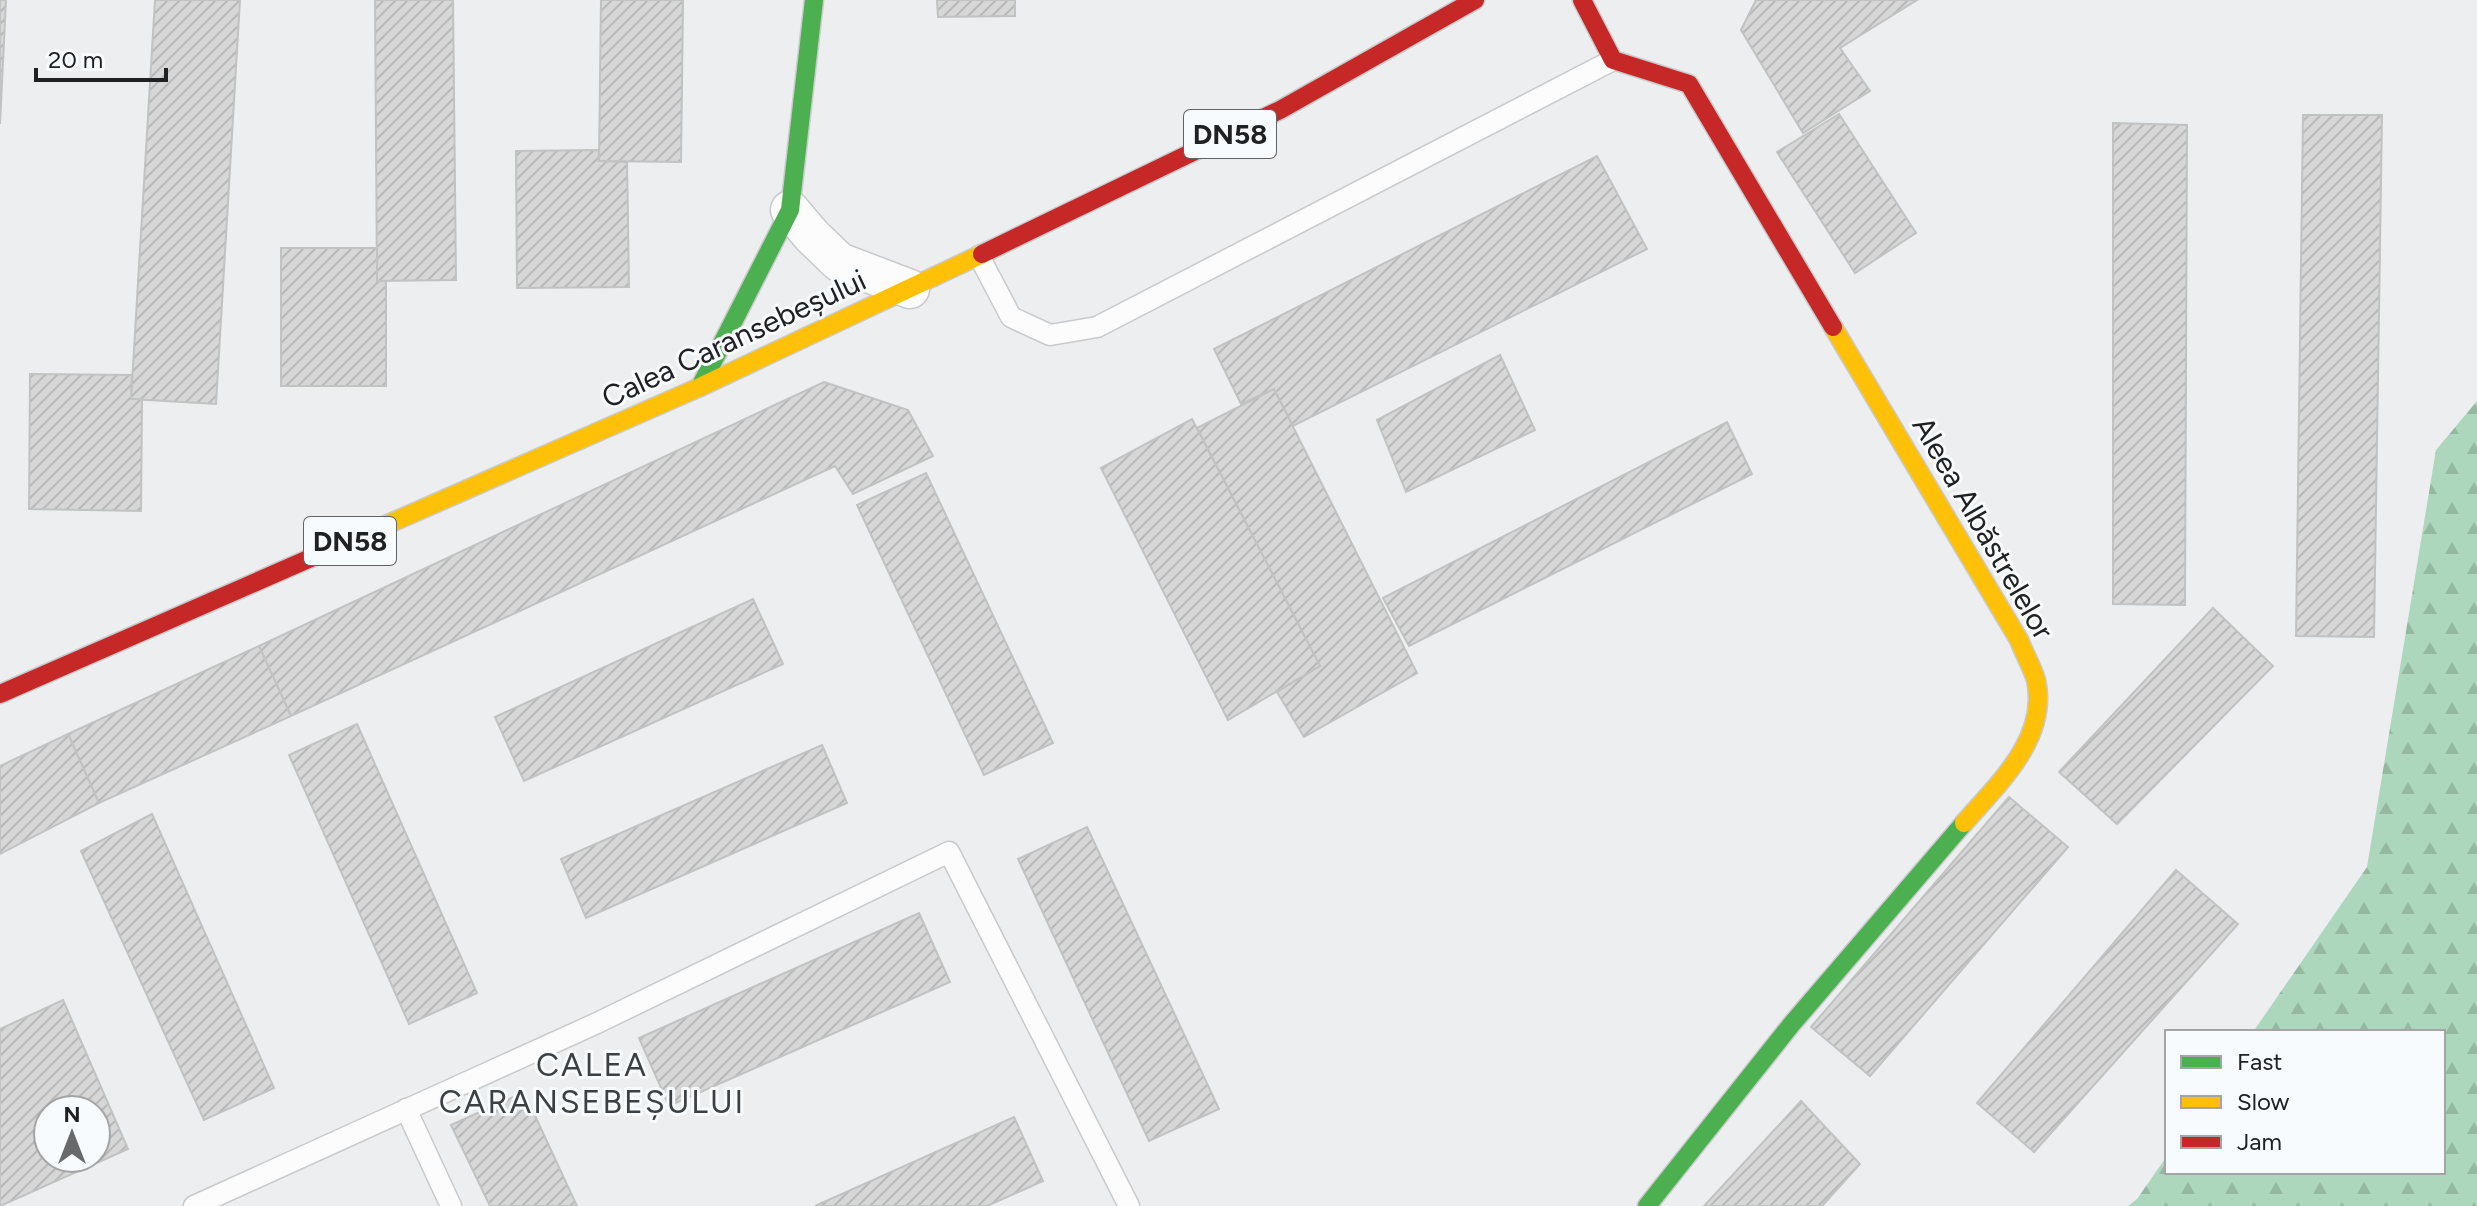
<svg xmlns="http://www.w3.org/2000/svg" width="2477" height="1206" viewBox="0 0 2477 1206" font-family="Figtree,sans-serif">
  <style>
    .forest { fill: url(#forest-firs) }
    .building { fill: url(#building-hatch); stroke: #c1c2c2; stroke-width: 2; fill-rule: evenodd }
    .lines { fill: none; stroke-linecap: round; stroke-linejoin: round }
    .lane-casing { stroke: #c9cacb; stroke-width: 23 }
    .street-casing { stroke: #c9cacb; stroke-width: 41 }
    .fast-casing { stroke: #c9cacb; stroke-width: 21 }
    .slow-casing { stroke: #c9cacb; stroke-width: 21 }
    .jam-casing { stroke: #c9cacb; stroke-width: 21 }
    .lane { stroke: #fcfcfd; stroke-width: 20 }
    .street { stroke: #fcfcfd; stroke-width: 38 }
    .fast { stroke: #4caf50; stroke-width: 18 }
    .slow { stroke: #ffc107; stroke-width: 18 }
    .jam { stroke: #c62828; stroke-width: 18 }
    .labels { text-anchor: middle; stroke-width: 6; stroke-linejoin: round; paint-order: stroke }
    .shield { fill: #f8fbfe; stroke: #616264; stroke-width: 2 }
    .shield-label { font-size: 28px; font-weight: bold; fill: #202122 }
    .street-label { font-size: 30px; fill: #202122; stroke: #f8fbfe }
    .neighbourhood-label { font-size: 32px; letter-spacing: 2px; fill: #3d4042; stroke: #f8fbfe }
  </style>
  <defs>
    <pattern id="forest-firs" width="22" height="20" patternUnits="userSpaceOnUse" patternTransform="scale(2)"><rect width="22" height="20" fill="#add7bc"/><path d="M5 1l3.5 6h-7zM16 11l3.5 6h-7z" fill="#95b8a1"/></pattern>
    <pattern id="building-hatch" width="6" height="6" patternUnits="userSpaceOnUse" patternTransform="scale(2)"><rect width="6" height="6" fill="#d7d7d8"/><path d="M-1 1l2-2M0 6l6-6M5 7l2-2" fill="none" stroke="#b8b8b9"/></pattern>
  </defs>
  <rect width="100%" height="100%" fill="#eceef0"/>
  <path class="forest" d="M2477,401v805h-349l9,-7 30,-43v16h276v-140h-190l114,-165 69,-417z"/>
  <g class="building">
    <path d="M0,0h6l-6,124z"/>
    <path d="M155,0h85l-24,404 -85,-5z"/>
    <path d="M375,0h78l3,280 -79,1z"/>
    <path d="M601,0h82l-2,162 -82,-1z"/>
    <path d="M937,0h78v16l-77,1z"/>
    <path d="M1756,0h161l-77,48 30,43 -67,42 -62,-103z"/>
    <path d="M1839,114l77,119 -61,40 -78,-121z"/>
    <path d="M2303,115h79l-8,522 -78,-1z"/>
    <path d="M2113,123l74,2 -2,480 -72,-1z"/>
    <path d="M599,150v11l28,1 2,125 -112,1 -1,-137z"/>
    <path d="M1597,156l50,93 -354,177 -19,-37 -33,15 -27,-55z"/>
    <path d="M281,248h96v33h9v105h-105z"/>
    <path d="M1500,355l35,75 -129,62 -29,-72z"/>
    <path d="M30,374l102,1 -1,24h11l-1,112 -112,-2z"/>
    <path d="M824,382l84,28 25,46 -80,38 -18,-28 -544,250 -32,-70z"/>
    <path d="M1274,389l143,284 -113,64 -27,-45 43,-26 -123,-238z"/>
    <path d="M1192,419l128,247 -92,54 -127,-252z"/>
    <path d="M1727,422l25,52 -343,172 -26,-48z"/>
    <path d="M926,473l127,270 -69,32 -127,-270z"/>
    <path d="M753,599l30,65 -259,117 -29,-64z"/>
    <path d="M2213,608l60,58 -156,158 -58,-52z"/>
    <path d="M259,646l32,70 -192,87 -31,-69z"/>
    <path d="M357,724l120,269 -68,31 -120,-269z"/>
    <path d="M68,734l31,69 -99,51v-88z"/>
    <path d="M822,745l25,58 -261,115 -25,-59z"/>
    <path d="M2009,797l59,50 -198,229 -59,-49z"/>
    <path d="M152,814l122,274 -70,32 -123,-269z"/>
    <path d="M1087,827l132,282 -70,32 -131,-282z"/>
    <path d="M2176,870l62,54 -204,228 -57,-49z"/>
    <path d="M919,913l31,69 -281,124 -30,-68z"/>
    <path d="M63,1000l65,149 -128,57v-177zM48,1110h48v48h-48z"/>
    <path d="M524,1092l53,114h-87l-39,-81z"/>
    <path d="M1801,1101l59,63 -38,42h-118z"/>
    <path d="M1014,1117l29,64 -56,25h-172z"/>
  </g>
  <g class="lines">
    <g class="lane-casing">
      <g id="lane">
        <path d="M979,256l32,61 39,18 47,-8 516,-267"/>
        <path d="M406,1109l45,97"/>
        <path d="M194,1206l401,-182 354,-172 180,354"/>
      </g>
    </g>
    <g class="street-casing">
      <path id="street" d="M790,210l22,26 27,26 71,27"/>
    </g>
    <g class="fast-casing">
      <g id="fast">
        <path d="M700,387l90,-177 24,-210"/>
        <path d="M1647,1206l144,-181 173,-202"/>
      </g>
    </g>
    <g class="slow-casing">
      <g id="slow">
        <path d="M1833,327l186,313c5,13 13,27 17,40 13,58 -38,104 -72,143"/>
        <path d="M345,543l355,-156 282,-133"/>
      </g>
    </g>
    <g class="jam-casing">
      <g id="jam">
        <path d="M1582,0l31,60 76,24 144,243"/>
        <path d="M982,254l298,-144 195,-110"/>
        <path d="M0,694l345,-151"/>
      </g>
    </g>
    <use href="#lane" class="lane"/>
    <use href="#street" class="street"/>
    <use href="#fast" class="fast"/>
    <use href="#slow" class="slow"/>
    <use href="#jam" class="jam"/>
  </g>
  <g class="labels">
    <g class="shield">
      <rect x="1184" y="110" width="92" height="48" rx="6"/>
      <rect x="304" y="517" width="92" height="48" rx="6"/>
    </g>
    <g class="shield-label">
      <text x="1230" y="144">DN58</text>
      <text x="350" y="551">DN58</text>
    </g>
    <g class="street-label">
      <text transform="translate(734 339) rotate(-25)" y="10">Calea Caransebeșului</text>
      <text transform="translate(1983 528) rotate(60)" y="10">Aleea Albăstrelelor</text>
    </g>
    <g class="neighbourhood-label">
      <text x="592" y="1076">CALEA<tspan x="592" dy="37">CARANSEBEȘULUI</tspan></text>
    </g>
  </g>
  <rect x="2165" y="1030" width="280" height="144" fill="#f8fbfe" stroke="#a2a4a6" stroke-width="2"/>
  <rect x="2181" y="1056" width="40" height="12" fill="#4caf50" stroke="#a2a4a6" stroke-width="2"/>
  <text x="2237" y="1070" font-size="24" fill="#202122">Fast</text>
  <rect x="2181" y="1096" width="40" height="12" fill="#ffc107" stroke="#a2a4a6" stroke-width="2"/>
  <text x="2237" y="1110" font-size="24" fill="#202122">Slow</text>
  <rect x="2181" y="1136" width="40" height="12" fill="#c62828" stroke="#a2a4a6" stroke-width="2"/>
  <text x="2237" y="1150" font-size="24" fill="#202122">Jam</text>
  <g transform="translate(72 1134)"><circle r="38" fill="#f8fbfe" stroke="#a2a4a6" stroke-width="2"/>
  <path d="M0-6L14 30L0 20L-14 30Z" fill="#67696a"/>
  <text y="-12" font-size="22" font-weight="bold" text-anchor="middle" fill="#202122">N</text>
  </g>
  <path d="M36 68v12h130v-12" fill="none" stroke="#202122" stroke-width="4"/>
  <text x="48" y="68" font-size="24" fill="#202122" stroke="#f8fbfe" stroke-width="6" paint-order="stroke">20 m</text>
</svg>
